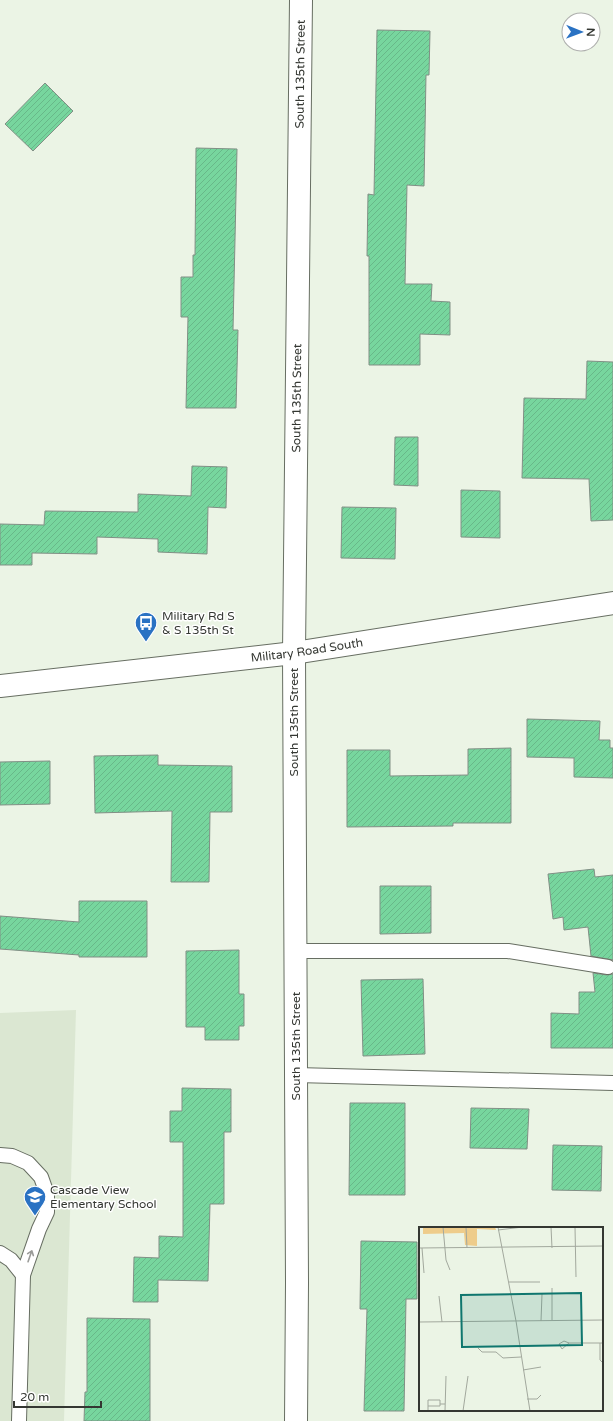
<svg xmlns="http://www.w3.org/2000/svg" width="613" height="1421" viewBox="0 0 613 1421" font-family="'Varela Round',sans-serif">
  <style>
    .built { fill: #dbe7d2 }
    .building { fill: url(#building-hatch); stroke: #818f85 }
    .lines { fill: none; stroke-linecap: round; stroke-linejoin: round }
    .lane-casing { stroke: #676e62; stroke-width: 16 }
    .street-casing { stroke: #676e62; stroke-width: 24 }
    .secondary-casing { stroke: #676e62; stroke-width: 24 }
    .lane { stroke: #fff; stroke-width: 14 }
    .street { stroke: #fff; stroke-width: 22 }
    .secondary { stroke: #fff; stroke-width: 22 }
    .oneway { stroke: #9a9b98 }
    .labels { text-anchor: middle; stroke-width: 3; stroke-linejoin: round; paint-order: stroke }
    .street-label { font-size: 12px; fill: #343732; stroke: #fff }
    .poi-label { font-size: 12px; fill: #343732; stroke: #fff; text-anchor: start }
    .inset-road { fill: none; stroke: #a2a89d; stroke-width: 1 }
    .view { fill: #0f766e; fill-opacity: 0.15; stroke: #0f766e; stroke-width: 2 }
    .inset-edge { fill: none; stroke: #343732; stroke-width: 2 }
  </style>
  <defs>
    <pattern id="building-hatch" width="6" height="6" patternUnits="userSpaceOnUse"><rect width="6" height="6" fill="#77d69e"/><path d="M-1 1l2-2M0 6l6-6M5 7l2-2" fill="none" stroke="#68b889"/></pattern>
  </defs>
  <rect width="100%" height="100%" fill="#ebf4e5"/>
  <path class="built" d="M76,1010l-12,411h-64v-408z"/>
  <g class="building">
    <path d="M377,30l53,1 -1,44h-3l-2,111 -17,-1 -2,99h27l-1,17 19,1v33l-30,-1v31h-51v-109h-2l1,-62 6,1z"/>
    <path d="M45,83l28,28 -40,40 -28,-27z"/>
    <path d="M196,148l41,1 -4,181h5l-2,78h-50l2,-91h-7v-40h12v-22h2z"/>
    <path d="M587,361l26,1v158l-22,1 -2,-42 -67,-1 2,-80 62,1z"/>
    <path d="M395,437h23v49l-24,-1z"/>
    <path d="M192,466l35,1 -1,41 -18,-1 -1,47 -49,-2v-13l-61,-2v17l-65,-1v12h-32v-41l44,1 1,-14 93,1v-18l53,2z"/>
    <path d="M461,490l39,1v47l-39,-1z"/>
    <path d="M342,507l54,1 -1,51 -54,-1z"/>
    <path d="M527,719l73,2 -1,19h11v8h3v30l-39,-1v-19l-47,-1z"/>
    <path d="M511,748v75h-58v3l-106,1v-77h43v26l78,-1v-26z"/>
    <path d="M158,755v10l74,1v46h-22l-1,70h-38l1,-71 -77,2 -1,-57z"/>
    <path d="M50,761v43l-50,1v-43z"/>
    <path d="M594,869l1,8 18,-2v85l-22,-4 -3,-29 -24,3 -1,-13 -10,2 -5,-45z"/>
    <path d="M380,886h51v47l-51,1z"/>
    <path d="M79,901h68v56h-68v-2l-79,-6v-33l79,6z"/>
    <path d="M239,950v44h5v32h-5v14h-34v-13h-19v-76z"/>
    <path d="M593,973l14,2 6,-1v74h-62v-35l28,1v-22h16z"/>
    <path d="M423,979l2,75 -62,2 -2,-76z"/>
    <path d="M182,1088l49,1v43h-7v72h-14l-2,77 -50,-1v22h-25l1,-45 25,1v-22l24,1v-95h-13v-31h12z"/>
    <path d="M350,1103h55v92h-56z"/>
    <path d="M471,1108l58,1 -2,40 -57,-1z"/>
    <path d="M553,1145l49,1 -1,45 -49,-1z"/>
    <path d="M361,1241l56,1v57h-11l-2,112h-40l3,-102h-7z"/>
    <path d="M87,1318l63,1v102h-66l1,-29h2z"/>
  </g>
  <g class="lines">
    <g class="lane-casing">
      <g id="lane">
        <path d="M295,951h213l100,16"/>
        <path d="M296,1075l317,8"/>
        <path d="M0,1155l12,1 16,7 13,14 6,17v18l-8,17 -16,46 -12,-15 -11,-7"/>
        <path d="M19,1421l4,-146"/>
      </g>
    </g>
    <g class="street-casing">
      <g id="street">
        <path id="s1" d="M296,1421l1,-138 -3,-630 7,-653"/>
      </g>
    </g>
    <g class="secondary-casing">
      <g id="secondary">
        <path id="s2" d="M0,686l294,-33 319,-50"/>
      </g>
    </g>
    <use href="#lane" class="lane"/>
    <use href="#street" class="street"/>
    <use href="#secondary" class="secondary"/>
  </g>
  <defs><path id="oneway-shaft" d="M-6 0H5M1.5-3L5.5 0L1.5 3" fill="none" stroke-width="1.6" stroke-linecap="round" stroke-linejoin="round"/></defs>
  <use class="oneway" href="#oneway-shaft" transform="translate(30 1256) rotate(-71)"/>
  <defs>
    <g id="bus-pin" transform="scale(1.15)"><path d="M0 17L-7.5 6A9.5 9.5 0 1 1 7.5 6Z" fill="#2a72c3" stroke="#fff"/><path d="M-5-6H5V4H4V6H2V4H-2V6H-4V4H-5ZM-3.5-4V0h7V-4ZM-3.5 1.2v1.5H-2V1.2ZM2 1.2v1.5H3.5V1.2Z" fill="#fff"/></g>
    <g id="school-pin" transform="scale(1.15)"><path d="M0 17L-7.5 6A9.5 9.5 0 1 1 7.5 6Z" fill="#2a72c3" stroke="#fff"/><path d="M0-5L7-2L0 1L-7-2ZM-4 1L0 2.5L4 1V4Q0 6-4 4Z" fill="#fff"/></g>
  </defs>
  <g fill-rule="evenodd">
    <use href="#bus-pin" x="146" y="623"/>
    <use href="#school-pin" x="35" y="1197"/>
  </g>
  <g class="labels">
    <g class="street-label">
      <text dy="4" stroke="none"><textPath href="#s1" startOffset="1347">South 135th Street</textPath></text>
      <text dy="4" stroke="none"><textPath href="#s1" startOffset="1023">South 135th Street</textPath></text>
      <text dy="4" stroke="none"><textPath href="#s2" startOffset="309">Military Road South</textPath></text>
      <text transform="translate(294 722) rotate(-90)" y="4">South 135th Street</text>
      <text transform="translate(296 1046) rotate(-90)" y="4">South 135th Street</text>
    </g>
    <g class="poi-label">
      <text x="162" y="620">Military Rd S<tspan x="162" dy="14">&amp; S 135th St</tspan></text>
      <text x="50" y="1194">Cascade View<tspan x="50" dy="14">Elementary School</tspan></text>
    </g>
  </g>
  <g transform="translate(419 1227)">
    <rect width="184" height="184" fill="#ebf4e5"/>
    <path d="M4,0h72l1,3 -19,-1v17l-12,-1 -1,-12 -41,1z" fill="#eecc8b"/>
    <path class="inset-road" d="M24,0l3,33 4,10M47,0l1,21M79,0l18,94 14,90M132,0l1,21M156,0l1,50M79,3l25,-3M0,21l184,-2M3,21l2,25M90,55h31M20,69l3,26M133,93v-32M122,94l1,-27M0,95l184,-2M145,114l5,2 -7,6 -3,-5zM150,116h34M181,116v17l3,3M59,121l4,4h14l7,6 18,-1M104,143l18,-3M108,172h10l4,-4M9,179v-6h12v4h5M9,184v-5h12v-2M26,184l1,-35M44,184l5,-35"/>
    <path class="view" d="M162,66l1,52 -120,2 -1,-52z"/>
    <rect width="184" height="184" class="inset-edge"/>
  </g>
  <g transform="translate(581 32) rotate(91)"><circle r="19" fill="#ffffff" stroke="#aeafad"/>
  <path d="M0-3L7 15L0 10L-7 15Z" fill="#2a72c3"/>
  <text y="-6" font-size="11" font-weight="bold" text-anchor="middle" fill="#343732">N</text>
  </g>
  <path d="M14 1401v6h87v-6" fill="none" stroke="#343732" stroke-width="2"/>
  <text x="20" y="1401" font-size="12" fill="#343732" stroke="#ffffff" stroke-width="3" paint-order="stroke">20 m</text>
</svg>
